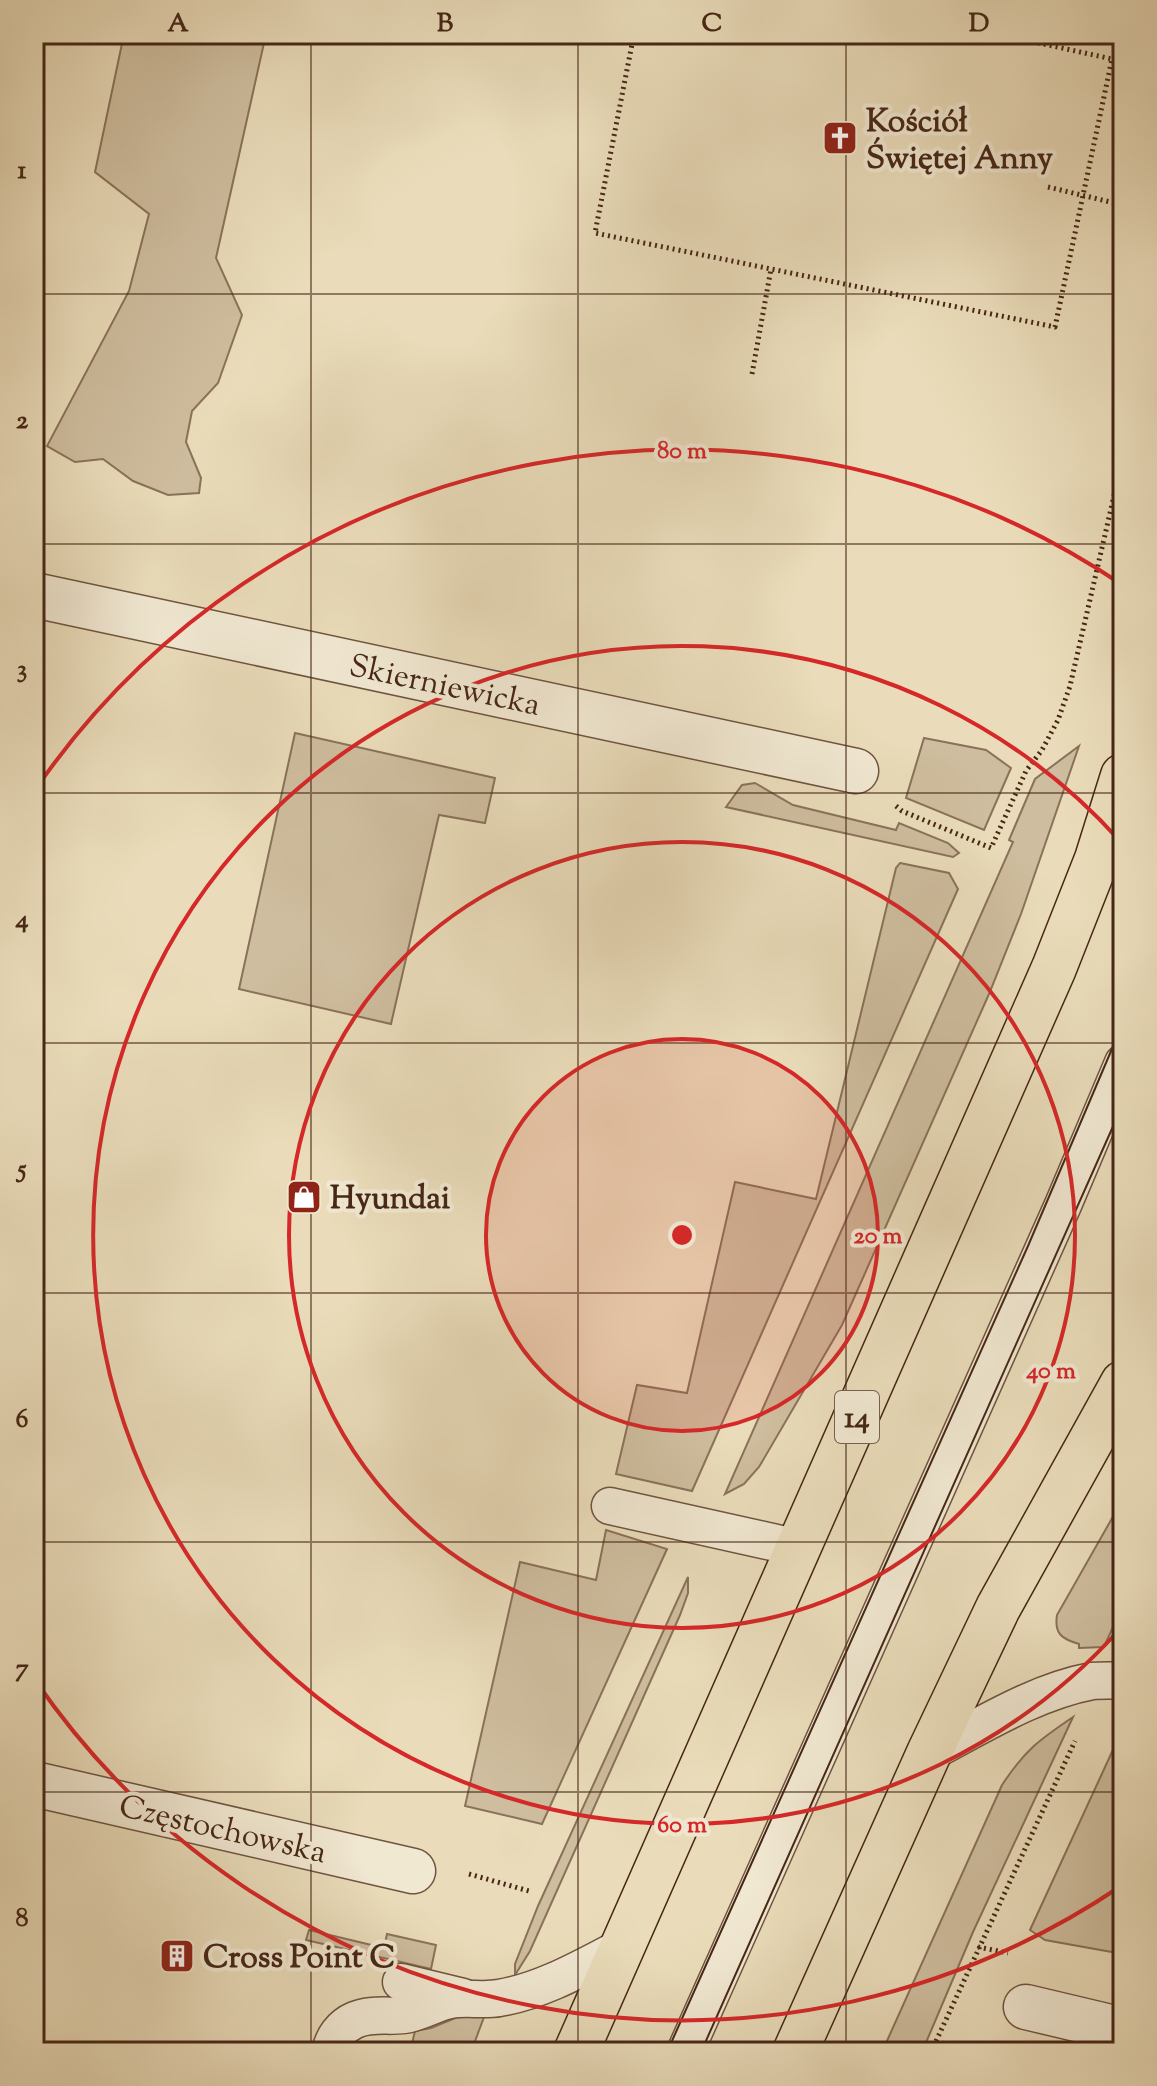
<svg xmlns="http://www.w3.org/2000/svg" width="1157" height="2086" viewBox="0 0 1157 2086" font-family="'Sorts Mill Goudy',serif">
  <style>
    .green { fill: #cebd9e; stroke: #8a725a; stroke-width: 2 }
    .lines { fill: none; stroke-linecap: round; stroke-linejoin: round }
    .lane-casing { stroke: #6f543f; stroke-width: 39 }
    .street-casing { stroke: #6f543f; stroke-width: 47 }
    .primary-casing { stroke: #462716; stroke-width: 47 }
    .path { stroke: #462716; stroke-width: 5; stroke-dasharray: 2 4; stroke-linecap: butt }
    .lane { stroke: #f1e8d2; stroke-width: 36 }
    .street { stroke: #f1e8d2; stroke-width: 44 }
    .primary { stroke: #eadcba; stroke-width: 44 }
    .tram { stroke: #462716; stroke-width: 2 }
    .grid { fill: none; stroke: #462716; stroke-width: 2; stroke-opacity: 0.55 }
    .ring { fill: none; stroke: #d62828; stroke-width: 4 }
    .labels { text-anchor: middle; stroke-width: 8; stroke-linejoin: round; paint-order: stroke }
    .shield { fill: #f1e8d2; stroke: #79614e; stroke-width: 2 }
    .shield-label { font-size: 30px; font-weight: bold; fill: #462716 }
    .poi-label { font-size: 32px; font-weight: bold; fill: #462716; stroke: #f1e8d2; text-anchor: start }
    .street-label { font-size: 32px; fill: #462716; stroke: #f1e8d2 }
    .centre { fill: #d62828; stroke: #f1e8d2; stroke-width: 4 }
    .ring-label { font-size: 24px; text-anchor: middle; font-weight: bold; fill: #d62828; stroke: #f1e8d2; stroke-width: 8; stroke-linejoin: round; paint-order: stroke }
    .neatline { fill: none; stroke: #462716; stroke-width: 3 }
    .grid-label { font-size: 26px; text-anchor: middle; font-weight: bold; fill: #462716 }
  </style>
  <rect width="100%" height="100%" fill="#eadcba"/>
  <filter id="stains"><feTurbulence type="fractalNoise" baseFrequency=".0025" numOctaves="4"/><feColorMatrix values="0 0 0 0 .2 0 0 0 0 .09 0 0 0 0 .02 0 0 0 .5 -.17"/></filter>
  <radialGradient id="worn" r=".72"><stop offset=".6" stop-color="#630" stop-opacity="0"/><stop offset="1" stop-color="#630" stop-opacity=".3"/></radialGradient>
  <g class="green">
    <path d="M124,34h142l-50,224 26,57 -24,68 -26,28 -6,31 15,36 -2,15 -31,2 -35,-14 -30,-22 -28,3 -28,-16 82,-155 20,-77 -54,-42z"/>
    <path d="M295,733l200,45 -10,45 -46,-8 -48,209 -152,-35z"/>
    <path d="M924,738l62,12 25,18 -27,62 -78,-32z"/>
    <path d="M1079,746l-58,168 -32,80 -147,331 -83,142 -15,17 -19,10 288,-652 -4,-2 26,-61z"/>
    <path d="M755,783l38,22 103,25 3,-7 49,20 11,10 -6,4 -227,-50 16,-22z"/>
    <path d="M900,863l49,10 9,16 -266,602 -76,-17 21,-89 50,8 48,-211 81,17 80,-331z"/>
    <path d="M1123,1499v106l-19,42 -25,1v-4c-17,-5 -25,-10 -22,-29z"/>
    <path d="M606,1530l61,19 -125,275 -77,-18 55,-244 76,18z"/>
    <path d="M688,1577v16l-8,22 -150,336 -15,24v-11l23,-58z"/>
    <path d="M1073,1717l-100,215 -51,120h-40l120,-267c23,-35 37,-45 71,-68z"/>
    <path d="M1123,1728v226l-78,-14 -15,-10z"/>
    <path d="M309,1930l75,18 3,-14 49,11 -5,24 -125,-29z"/>
    <path d="M465,2014l19,3 -13,35h-61l5,-21 16,-3z"/>
  </g>
  <g class="lines">
    <g class="lane-casing">
      <g id="lane">
        <path d="M610,1506l189,42"/>
        <path d="M929,1753c52,-27 105,-61 163,-72 11,-1 21,0 31,-1"/>
        <path d="M401,1982l62,15"/>
        <path d="M330,2052c3,-14 11,-26 25,-32 16,-7 32,-3 49,-5 16,-2 30,-12 46,-15 17,-3 33,1 49,-2 44,-7 86,-32 125,-52"/>
        <path d="M685,2052l378,-847 60,-142"/>
      </g>
    </g>
    <g class="street-casing">
      <g id="street">
        <path d="M34,595l822,176"/>
        <path d="M34,1784l379,87"/>
        <path d="M1026,2007l97,23"/>
      </g>
    </g>
    <g class="primary-casing">
      <g id="primary">
        <path d="M576,2052l478,-1084 43,-109 26,-83"/>
        <path d="M795,2052l134,-299 69,-145 125,-225"/>
      </g>
    </g>
    <g class="path">
      <path d="M634,34l-39,199 460,94 57,-268 -114,-25"/>
      <path d="M1048,187l75,18"/>
      <path d="M752,374l19,-105"/>
      <path d="M896,806l6,5 89,37 35,-77 16,-21 16,-30 12,-34 53,-229"/>
      <path d="M469,1874l60,17"/>
      <path d="M978,1947l30,6"/>
      <path d="M936,2042l53,10"/>
      <path d="M931,2052l144,-311"/>
    </g>
    <use href="#lane" class="lane"/>
    <use href="#street" class="street"/>
    <use href="#primary" class="primary"/>
    <g class="tram">
      <path d="M667,2052l361,-806 95,-223"/>
      <path d="M701,2052l422,-948"/>
    </g>
  </g>
  <path class="grid" d="M311,34v2018M578,34v2018M846,34v2018M34,294h1089M34,544h1089M34,793h1089M34,1043h1089M34,1293h1089M34,1542h1089M34,1792h1089"/>
  <circle cx="682" cy="1235" r="196" fill="#d62828" fill-opacity=".12"/>
  <g class="ring">
    <circle cx="682" cy="1235" r="196"/>
    <circle cx="682" cy="1235" r="393"/>
    <path d="M1120 1629A589 589 0 1 1 1120 841"/>
    <path d="M1121 1886A785 785 0 0 1 35 1680M35 790A785 785 0 0 1 1121 584"/>
  </g>
  <defs>
    <g id="church-square" transform="scale(1.8)"><rect x="-9" y="-9" width="18" height="18" rx="4" fill="#8f2418" stroke="#f1e8d2"/><path d="M-1.2-6h2.4v3.5h3.3v2.4h-3.3V6h-2.4V-.1h-3.3v-2.4h3.3Z" fill="#fff"/></g>
    <g id="shop-square" transform="scale(1.8)"><rect x="-9" y="-9" width="18" height="18" rx="4" fill="#8f2418" stroke="#f1e8d2"/><path d="M-5-2.5h2.3a2.7 3.5 0 0 1 5.4 0H5L5.5 6h-11ZM-1.5-2.5h3a1.5 2.3 0 0 0-3 0Z" fill="#fff"/></g>
    <g id="building-square" transform="scale(1.8)"><rect x="-9" y="-9" width="18" height="18" rx="4" fill="#8f2418" stroke="#f1e8d2"/><path d="M-4-6H4V6H1V3H-1V6H-4ZM-2.5-4.3h1.7v1.8h-1.7ZM.8-4.3h1.7v1.8H.8ZM-2.5-1h1.7V.8h-1.7ZM.8-1h1.7V.8H.8Z" fill="#fff"/></g>
  </defs>
  <g fill-rule="evenodd">
    <use href="#church-square" x="840" y="138"/>
    <use href="#shop-square" x="304" y="1197"/>
    <use href="#building-square" x="177" y="1956"/>
  </g>
  <g class="labels">
    <rect class="shield" x="835" y="1391" width="44" height="52" rx="6"/>
    <g class="shield-label">
      <text x="857" y="1427">14</text>
    </g>
    <g class="poi-label">
      <text x="866" y="131">Kościół<tspan x="866" dy="37">Świętej Anny</tspan></text>
      <text x="330" y="1208">Hyundai</text>
      <text x="203" y="1967">Cross Point C</text>
    </g>
    <g class="street-label">
      <text transform="translate(445 684) rotate(12)" y="11">Skierniewicka</text>
      <text transform="translate(223 1828) rotate(13)" y="11">Częstochowska</text>
    </g>
  </g>
  <circle cx="682" cy="1235" r="12" class="centre"/>
  <g class="ring-label">
    <text x="682" y="458">80 m</text>
    <text x="878" y="1243">20 m</text>
    <text x="1051" y="1378">40 m</text>
    <text x="682" y="1832">60 m</text>
  </g>
  <rect width="1157" height="2086" fill="none" stroke="#eadcba" stroke-width="88"/>
  <rect x="44" y="44" width="1069" height="1998" class="neatline"/>
  <g class="grid-label">
    <text x="178" y="31">A</text>
    <text x="445" y="31">B</text>
    <text x="712" y="31">C</text>
    <text x="979" y="31">D</text>
    <text x="22" y="178">1</text>
    <text x="22" y="428">2</text>
    <text x="22" y="677">3</text>
    <text x="22" y="927">4</text>
    <text x="22" y="1177">5</text>
    <text x="22" y="1427">6</text>
    <text x="22" y="1676">7</text>
    <text x="22" y="1926">8</text>
  </g>
  <rect width="100%" height="100%" filter="url(#stains)"/>
  <rect width="100%" height="100%" fill="url(#worn)"/>
</svg>
